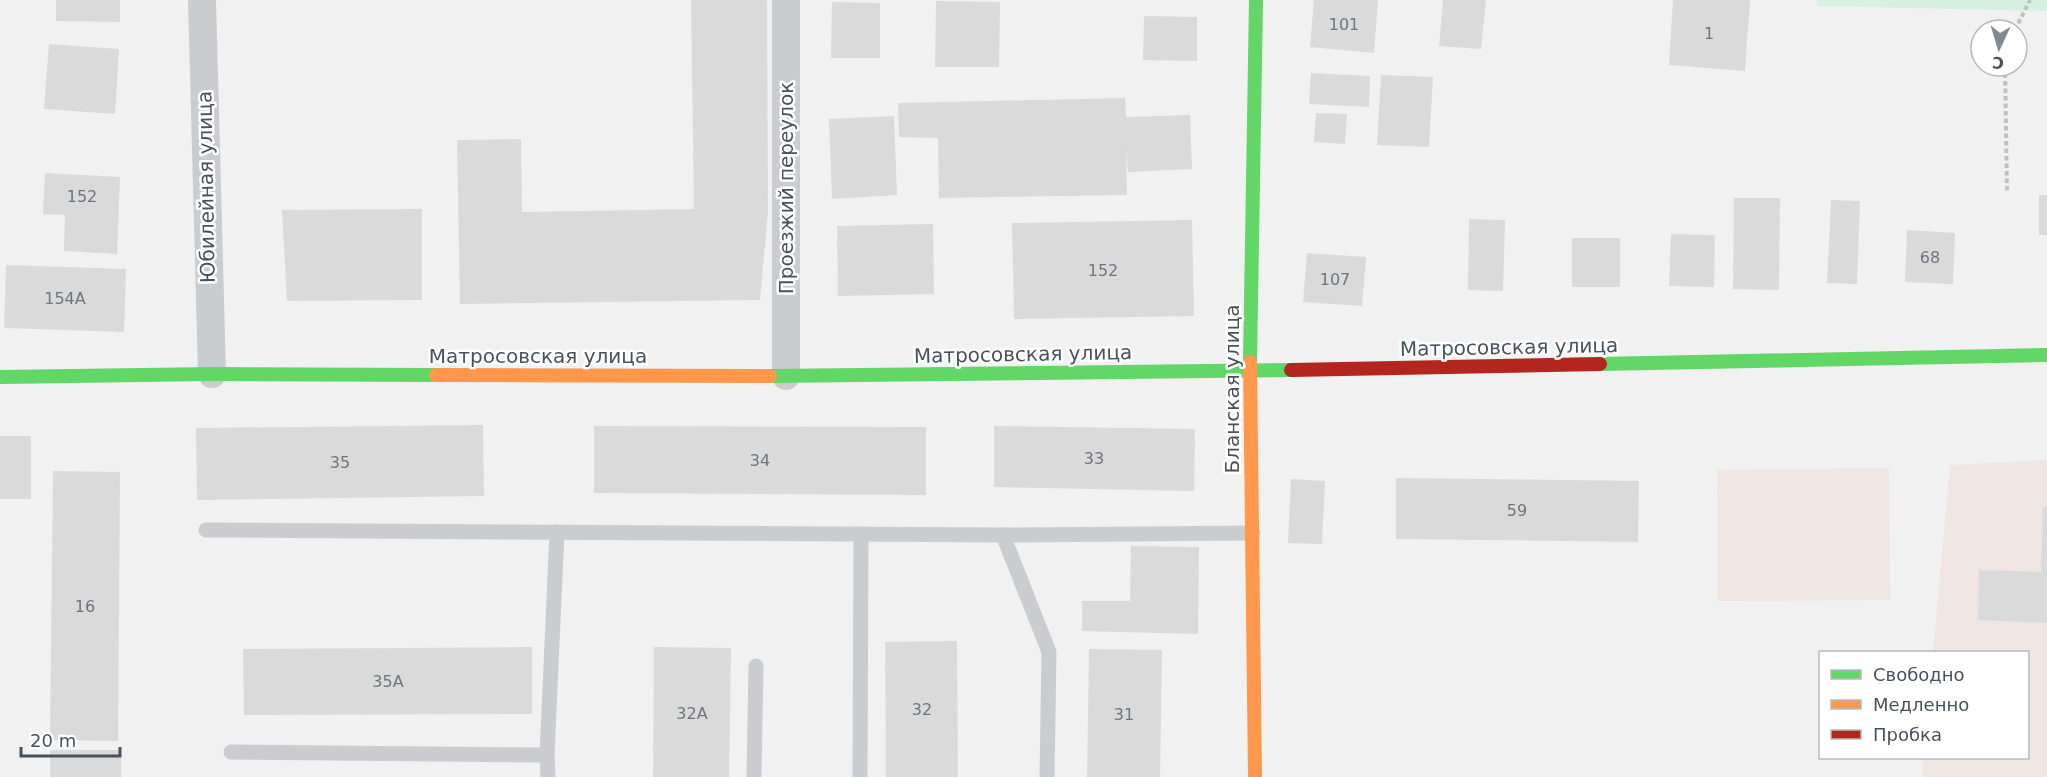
<svg xmlns="http://www.w3.org/2000/svg" width="2047" height="777" viewBox="0 0 2047 777" font-family="'DejaVu Sans',sans-serif">
  <style>
    .medical { fill: #efe5e3 }
    .green { fill: #d6f0e2 }
    .building { fill: #dadadb }
    .lines { fill: none; stroke-linecap: round; stroke-linejoin: round }
    .path { stroke: #b9c4c1; stroke-width: 4; stroke-dasharray: 4.5 3; stroke-linecap: butt }
    .lane { stroke: #cbcccf; stroke-width: 15 }
    .street { stroke: #cbcccf; stroke-width: 28 }
    .fast { stroke: #63d668; stroke-width: 14 }
    .slow { stroke: #ff974d; stroke-width: 14 }
    .jam { stroke: #b3261e; stroke-width: 14 }
    .labels { text-anchor: middle; stroke-width: 5; stroke-linejoin: round; paint-order: stroke }
    .number-label { font-size: 16px; fill: #6d757d }
    .street-label { font-size: 20px; fill: #48525d; stroke: #fff }
  </style>
  <rect width="100%" height="100%" fill="#f1f1f1"/>
  <g class="medical">
    <path d="M2047,460v317h-125l1,-19h105v-106h-95l17,-187z"/>
    <path d="M1889,468l1,132 -172,1 -1,-131z"/>
  </g>
  <path class="green" d="M1817,0h230v11l-230,-5z"/>
  <g class="building">
    <path d="M56,0h64v22l-64,-1z"/>
    <path d="M691,0h76l1,212 -8,88 -300,4 -3,-164 64,-1 1,73 172,-3z"/>
    <path d="M1314,0h64l-4,53 -64,-6z"/>
    <path d="M1443,0h43l-5,49 -42,-3z"/>
    <path d="M1673,0h77l-5,71 -76,-6z"/>
    <path d="M936,1l64,1 -1,65h-64z"/>
    <path d="M832,2l48,1v55h-49z"/>
    <path d="M1144,16l53,1v44l-54,-1z"/>
    <path d="M49,44l70,5 -4,65 -71,-5z"/>
    <path d="M1311,73l59,3 -1,31 -60,-3z"/>
    <path d="M1381,75l52,2 -4,70 -52,-2z"/>
    <path d="M1125,98l1,19 64,-2 2,54 -64,3 -2,-25 1,48 -188,3 -1,-60 -39,-1 -1,-34z"/>
    <path d="M1316,113l31,1 -2,30 -31,-2z"/>
    <path d="M894,116l3,79 -65,4 -3,-80z"/>
    <path d="M45,173l75,4 -3,77 -53,-3 1,-36 -22,-1z"/>
    <rect x="2039" y="195" width="8" height="40"/>
    <path d="M1734,198h46l-1,92 -46,-1z"/>
    <path d="M1831,200l29,1 -3,83 -30,-1z"/>
    <path d="M422,209v91l-135,1 -5,-91z"/>
    <path d="M1469,219l36,1 -2,71 -35,-1z"/>
    <path d="M1192,220l2,96 -180,3 -2,-96z"/>
    <path d="M933,224l1,70 -96,2 -1,-70z"/>
    <path d="M1907,230l48,3 -2,51 -48,-2z"/>
    <path d="M1671,234l44,1 -1,52 -45,-1z"/>
    <rect x="1572" y="238" width="48" height="49"/>
    <path d="M1307,253l59,4 -4,49 -59,-4z"/>
    <path d="M6,265l120,4 -2,63 -120,-4z"/>
    <path d="M483,425l1,71 -287,4 -1,-72z"/>
    <path d="M594,426l332,1v68l-332,-2z"/>
    <path d="M994,426l201,3 -1,62 -200,-4z"/>
    <rect x="0" y="436" width="31" height="63"/>
    <path d="M53,471l67,1 -2,269 -68,-1z"/>
    <path d="M1396,478l243,3 -1,61 -242,-3z"/>
    <path d="M1291,479l34,2 -3,63 -34,-1z"/>
    <path d="M2043,507h4v116l-69,-3 1,-50 62,2z"/>
    <path d="M1131,546l68,1 -1,87 -116,-3v-30h48z"/>
    <path d="M957,641l1,136h-72l-1,-135z"/>
    <path d="M532,647v67l-288,1 -1,-66z"/>
    <path d="M654,647l77,1 -2,129h-76z"/>
    <path d="M1089,649l73,1 -2,127h-73z"/>
    <rect x="50" y="750" width="71" height="27"/>
  </g>
  <g class="lines">
    <g class="path">
      <path d="M2015,30l15,-30"/>
      <path d="M2005,66l2,126"/>
    </g>
    <g class="lane">
      <path d="M206,530l797,5 250,-2"/>
      <path d="M1003,535l46,117 -2,125"/>
      <path d="M231,752l316,3 10,-223"/>
      <path d="M547,755l1,22"/>
      <path d="M754,777l2,-111"/>
      <path d="M860,777l1,-243"/>
    </g>
    <g class="street">
      <path d="M202,0l10,374"/>
      <path d="M786,376v-376"/>
    </g>
    <g class="fast">
      <path d="M1250,362l6,-362"/>
      <path d="M1600,364l447,-9"/>
      <path d="M770,376l521,-6"/>
      <path d="M0,377l212,-3 224,1"/>
    </g>
    <g class="slow">
      <path d="M1250,362l5,415"/>
      <path d="M436,375l334,1"/>
    </g>
    <path class="jam" d="M1291,370l309,-6"/>
  </g>
  <g class="labels">
    <g class="number-label">
      <text x="1344" y="30">101</text>
      <text x="1709" y="39">1</text>
      <text x="82" y="202">152</text>
      <text x="1930" y="263">68</text>
      <text x="1103" y="276">152</text>
      <text x="1335" y="285">107</text>
      <text x="65" y="304">154А</text>
      <text x="1094" y="464">33</text>
      <text x="760" y="466">34</text>
      <text x="340" y="468">35</text>
      <text x="1517" y="516">59</text>
      <text x="85" y="612">16</text>
      <text x="388" y="687">35А</text>
      <text x="922" y="715">32</text>
      <text x="692" y="719">32А</text>
      <text x="1124" y="720">31</text>
    </g>
    <g class="street-label">
      <text transform="translate(206 187) rotate(-91)" y="7">Юбилейная улица</text>
      <text transform="translate(786 188) rotate(-90)" y="7">Проезжий переулок</text>
      <text transform="translate(1509 347) rotate(-1)" y="7">Матросовская улица</text>
      <text transform="translate(1023 354) rotate(-1)" y="7">Матросовская улица</text>
      <text x="538" y="363">Матросовская улица</text>
      <text transform="translate(1232 389) rotate(-90)" y="7">Бланская улица</text>
    </g>
  </g>
  <rect x="1819" y="651" width="210" height="108" fill="#ffffff" stroke="#b6babe" stroke-width="1.5"/>
  <rect x="1831" y="670" width="30" height="9" fill="#63d668" stroke="#b6babe" stroke-width="1.5"/>
  <text x="1873" y="681" font-size="18" fill="#48525d">Свободно</text>
  <rect x="1831" y="700" width="30" height="9" fill="#ff974d" stroke="#b6babe" stroke-width="1.5"/>
  <text x="1873" y="711" font-size="18" fill="#48525d">Медленно</text>
  <rect x="1831" y="730" width="30" height="9" fill="#b3261e" stroke="#b6babe" stroke-width="1.5"/>
  <text x="1873" y="741" font-size="18" fill="#48525d">Пробка</text>
  <g transform="translate(1999 48) rotate(184)"><circle r="28" fill="#ffffff" stroke="#b6babe" stroke-width="1.5"/>
  <path d="M0-4.5L10 22L0 15L-10 22Z" fill="#838a91"/>
  <text y="-9" font-size="16" font-weight="bold" text-anchor="middle" fill="#48525d">С</text>
  </g>
  <path d="M21 747v9h99v-9" fill="none" stroke="#48525d" stroke-width="3"/>
  <text x="30" y="747" font-size="18" fill="#48525d" stroke="#ffffff" stroke-width="4.5" paint-order="stroke">20 m</text>
</svg>
